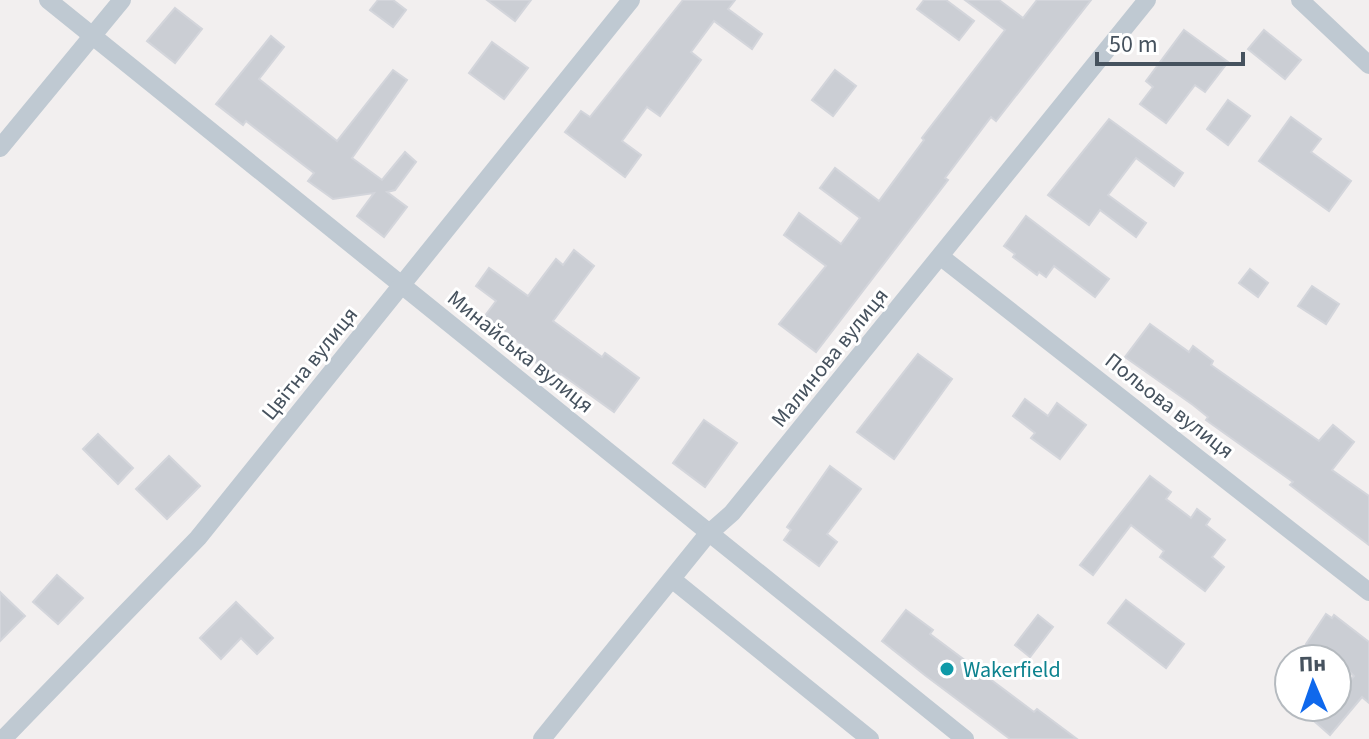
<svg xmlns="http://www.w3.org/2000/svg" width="1369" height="739" viewBox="0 0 1369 739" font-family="'Source Sans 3',sans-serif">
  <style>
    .building { fill: #cbced4; stroke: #d3d5db; stroke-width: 2 }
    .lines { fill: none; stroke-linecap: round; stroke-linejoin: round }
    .minor { stroke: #bfc9d2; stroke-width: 18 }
    .culture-dot { fill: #0f9aa8; stroke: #fff; stroke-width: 3 }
    .labels { text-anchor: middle; stroke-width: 6; stroke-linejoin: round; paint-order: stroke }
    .street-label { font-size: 22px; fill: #46525e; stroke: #fff }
    .culture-label { font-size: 22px; fill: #0d838f; stroke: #fff; text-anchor: start }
  </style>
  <rect width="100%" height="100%" fill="#f2efef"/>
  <g class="building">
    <path d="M378,0h15l13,10 -13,17 -23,-17z"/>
    <path d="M487,0h44l-16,21z"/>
    <path d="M683,0h52l-7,9 34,25 -10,15 -38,-28 -23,31 10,8 -41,56 -13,-9 -25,34 19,14 -16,22 -60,-45 16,-21 9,6z"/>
    <path d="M924,0h22l28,21 -15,19 -42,-31z"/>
    <path d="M965,0h34l24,18 14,-18h54l-95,121 -5,-4 -46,61 3,2 -132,172 -37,-28 47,-58 -42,-31 15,-22 42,31 19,-26 -40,-30 15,-20 44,33 45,-61 -2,-2 83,-108z"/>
    <path d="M175,8l27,21 -27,34 -28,-22z"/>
    <path d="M1184,30l44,32 -23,30 -10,-7 -29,38 -26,-19 13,-17 -7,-6z"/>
    <path d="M1264,30l37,30 -16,19 -37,-30z"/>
    <path d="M271,36l13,11 -25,32 78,62 56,-71 14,10 -55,78 30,22 23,-28 11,10 -21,28 -8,2 20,15 -23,30 -27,-21 17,-23 -41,6 -25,-18 6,-8 -68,-52 -3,4 -27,-21z"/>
    <path d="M492,42l36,26 -24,31 -35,-26z"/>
    <path d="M835,70l21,16 -23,30 -21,-16z"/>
    <path d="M1228,100l22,16 -22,29 -21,-16z"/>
    <path d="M1291,117l30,22 -10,13 40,29 -22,30 -70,-50z"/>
    <path d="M1109,119l74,54 -9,13 -38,-28 -28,37 38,28 -10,14 -36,-27 -11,15 -41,-30z"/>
    <path d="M1026,216l83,63 -14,18 -41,-31 -8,11 -7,-5 -2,3 -24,-18 2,-3 -11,-8z"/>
    <path d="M574,250l20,16 -41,55 49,36 3,-4 34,25 -25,34 -53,-38 -3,4 -30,-21 4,-5 -48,-35 12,-16 -20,-15 13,-18 39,28 28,-37 7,6z"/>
    <path d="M1250,269l18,14 -10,14 -19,-14z"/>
    <path d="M1312,286l27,18 -13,20 -28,-18z"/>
    <path d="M1150,324l39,28 4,-6 20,15 -2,4 108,76 14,-16 21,17 -22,28 37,26v49l-79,-60 3,-3 -87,-62 2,-3 -15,-12 -68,-48z"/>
    <path d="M918,354l34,25 -58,80 -37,-27z"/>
    <path d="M1025,399l23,17 9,-13 29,22 -26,34 -29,-21 4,-5 -22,-17z"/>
    <path d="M704,420l33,23 -32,44 -32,-24z"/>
    <path d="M98,434l35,34 -15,16 -35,-35z"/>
    <path d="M169,456l31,30 -33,33 -31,-30z"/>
    <path d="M830,466l31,23 -34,45 10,8 -18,24 -35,-26 7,-10 -4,-3z"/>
    <path d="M1150,476l21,16 -5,7 25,19 6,-9 13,10 -4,6 19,15 -13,17 12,10 -19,24 -45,-34 4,-6 -33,-26 -38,50 -13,-10z"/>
    <path d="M57,575l26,23 -25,26 -25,-22z"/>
    <path d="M0,592l25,24 -25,25z"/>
    <path d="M1126,600l58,44 -18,24 -58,-45z"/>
    <path d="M236,602l37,36 -16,16 -16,-16 -20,21 -21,-21z"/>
    <path d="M906,610l27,20 -3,4 104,78 3,-3 40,30h-67l-84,-63 -44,-35z"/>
    <path d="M1326,614l6,4 2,-3 35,27v61l-7,-6 -32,38 -15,-13 13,-15h9v-11l17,-20 -17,-17h-13l-18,-15z"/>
    <path d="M1038,615l15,12 -23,30 -15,-12z"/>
  </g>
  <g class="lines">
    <g class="minor">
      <path d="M48,0l917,739"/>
      <path d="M1300,0l69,65"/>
      <path d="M0,148l122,-148"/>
      <path d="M941,257l428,335"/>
      <path d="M673,580l197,159"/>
      <path d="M3,739l195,-201 433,-538"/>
      <path d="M542,739l165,-204 25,-22 415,-513"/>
    </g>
  </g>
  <circle class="culture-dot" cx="947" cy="669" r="8"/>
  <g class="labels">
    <g class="street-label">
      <text transform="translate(521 351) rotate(39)" y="8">Минайська вулиця</text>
      <text transform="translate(829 357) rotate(-51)" y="8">Малинова вулиця</text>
      <text transform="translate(309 363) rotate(-51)" y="8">Цвітна вулиця</text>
      <text transform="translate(1170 405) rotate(38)" y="8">Польова вулиця</text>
    </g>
    <g class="culture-label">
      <text x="963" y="677">Wakerfield</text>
    </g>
  </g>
  <g transform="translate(1313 683) rotate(358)"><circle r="38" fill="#ffffff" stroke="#b5babf" stroke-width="2"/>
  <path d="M0-6L14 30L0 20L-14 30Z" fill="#0f68ec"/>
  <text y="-12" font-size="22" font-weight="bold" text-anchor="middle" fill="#46525e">Пн</text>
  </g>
  <path d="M1097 52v12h146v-12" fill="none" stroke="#46525e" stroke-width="4"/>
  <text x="1109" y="52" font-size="24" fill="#46525e" stroke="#ffffff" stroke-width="6" paint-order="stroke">50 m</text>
</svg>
